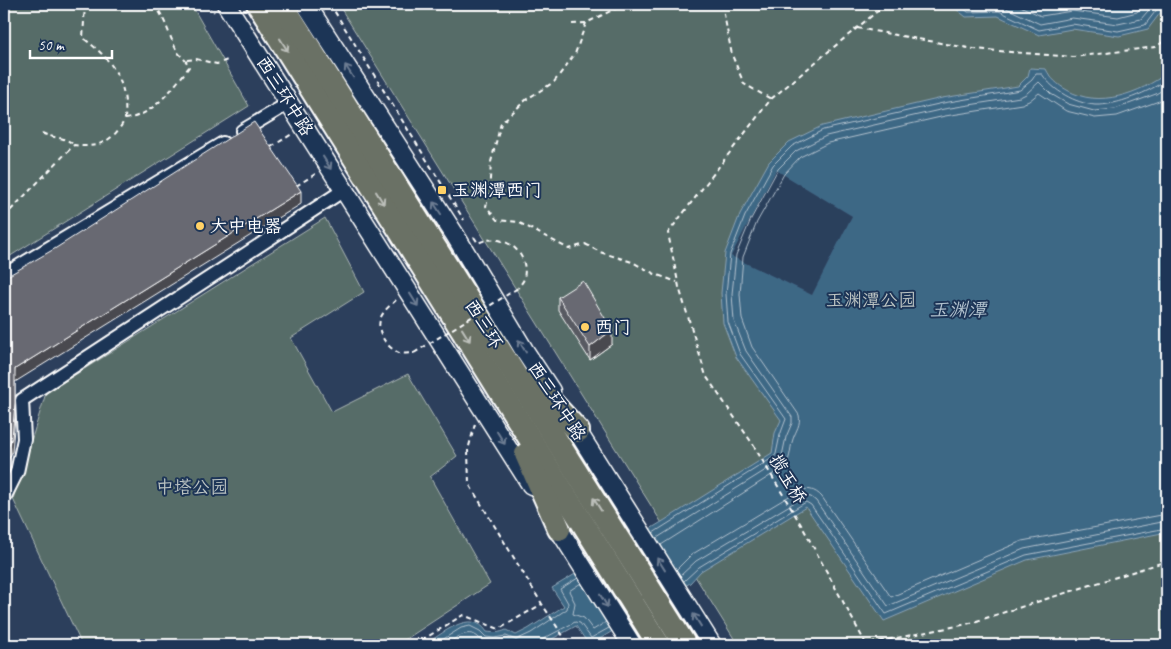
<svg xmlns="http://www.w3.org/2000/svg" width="1171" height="649" viewBox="0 0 1171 649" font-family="Caveat,'LXGW WenKai TC',sans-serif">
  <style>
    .green { fill: #576c68; stroke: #abb6b4 }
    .water { fill: #3e6785; stroke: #8ba4b6 }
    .pier { fill: #2c3f5c }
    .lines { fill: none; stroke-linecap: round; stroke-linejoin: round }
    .shore { stroke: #b2c2ce; stroke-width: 1 }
    .street-casing { stroke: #fff; stroke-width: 16 }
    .secondary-casing { stroke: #fff; stroke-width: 21 }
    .highway-casing { stroke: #fff; stroke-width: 26 }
    .path { stroke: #fff; stroke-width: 2; stroke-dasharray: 5 4; stroke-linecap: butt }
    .street { stroke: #1d3557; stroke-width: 12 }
    .secondary { stroke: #1d3557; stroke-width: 18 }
    .highway { stroke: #6a7165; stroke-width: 22 }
    .path-bridge { stroke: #fff; stroke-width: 2; stroke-dasharray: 5 4; stroke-linecap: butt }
    .wall { fill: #595a62; stroke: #fff }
    .shaded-wall { fill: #494a50; stroke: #fff }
    .building { fill: #686972; stroke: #fff }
    .oneway { stroke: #bcbfba }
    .oneway2 { stroke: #6c7c92 }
    .poi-dot { fill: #ffd166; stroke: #1d3557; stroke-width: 2 }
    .labels { text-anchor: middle; stroke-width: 4; stroke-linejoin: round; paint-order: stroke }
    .street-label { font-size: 18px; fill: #fff; stroke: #1d3557 }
    .poi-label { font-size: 18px; fill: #fff; stroke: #1d3557; text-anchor: start }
    .park-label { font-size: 18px; fill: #bcc4c3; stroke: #1d3557 }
    .water-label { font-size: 19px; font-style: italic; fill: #b2c2ce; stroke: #1d3557 }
  </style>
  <rect width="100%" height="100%" fill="#2c3f5c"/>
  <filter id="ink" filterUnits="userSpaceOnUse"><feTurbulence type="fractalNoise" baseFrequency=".02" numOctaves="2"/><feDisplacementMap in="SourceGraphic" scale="10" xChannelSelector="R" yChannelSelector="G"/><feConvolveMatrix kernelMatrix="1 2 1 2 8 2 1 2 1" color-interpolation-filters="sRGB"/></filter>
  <g filter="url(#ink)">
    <g class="green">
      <path d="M4,4h187l58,102 -245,154z"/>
      <path d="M338,4h829v641h-429z"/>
      <path d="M325,218l39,74 -73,46 41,74 76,-38 49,82 -27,21 60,107 -93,61h-315l-69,-146 33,-106z"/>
    </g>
    <g class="water">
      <path d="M950,4h217l-19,25 -29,7 -47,-7 -33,6 -41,-19 -32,1z"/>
      <path d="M1030,68l16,1c4,9 12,16 21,21 32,19 73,3 100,-17v459l-140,28 -143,61 -78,-114 -105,64 -11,12 -100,62h-1l-13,-19 -35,19h-117c17,-10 47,-38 63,-13 8,1 12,1 19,-2l10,5 12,-6 36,-23 -12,-18 113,-68 107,-67 3,-20 6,-13 -45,-63 -13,-34 -2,-30 4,-40 15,-39 29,-52 20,-20 33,-16 120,-28 76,-12 10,-10z"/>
    </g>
    <path class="pier" d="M776,170l76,46 -40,79 -81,-39z"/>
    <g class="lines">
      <g class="shore">
        <path d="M958,4l10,8 31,-1 40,19 33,-6 46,7 27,-6 16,-21"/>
        <path d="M968,4l3,2 29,-1 40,19 32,-6 46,6 23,-5 13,-15"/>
        <path d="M1016,4l25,12 31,-5 46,6 19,-5 7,-8"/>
        <path d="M653,533l121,-76 2,-3 4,-19 6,-16 -46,-65 -12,-32 -2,-28 4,-40 15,-38 28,-51 19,-19 31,-16 120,-27 77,-13 12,-10 4,-6h6c11,17 33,29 53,31 21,1 55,-13 72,-26"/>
        <path d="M657,538l120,-75 5,-7 4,-19 6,-14v-6l-46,-66 -12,-30 -2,-27 4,-39 15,-36 27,-50 18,-18 30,-15 118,-27 76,-12 6,-3 13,-12 12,12 17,10 26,7 21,-2 41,-15 11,-7"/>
        <path d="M661,545l120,-76c11,-8 8,-19 12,-30 3,-9 8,-14 6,-24l-47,-68 -10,-28 -2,-25 3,-37 14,-35 27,-48 16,-17 28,-14 117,-27 77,-12 7,-3 10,-8 27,18 29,7 22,-2 42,-15 8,-5"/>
        <path d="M676,570l15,-15 105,-63c10,-5 19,-3 26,5l69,100 131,-56 145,-27"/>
        <path d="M680,576l16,-15 109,-65 6,1 5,4 72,105 136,-57 143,-28"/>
        <path d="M684,581l15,-14 107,-65 5,3 75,109 140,-59 141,-27"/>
        <path d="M581,583l-12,8 6,12 -2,11 11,4 9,12 13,-8"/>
        <path d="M434,645l27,-17 9,-2 10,5 6,6 8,1 12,-2 10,4 15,-7 36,-24 1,-6 -8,-14 18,-11"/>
        <path d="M445,645c10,-6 22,-17 33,-8 4,4 8,7 14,7 8,1 13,-2 20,1"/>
        <path d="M540,645l3,-6 32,-17 5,1 11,15 18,-10"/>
      </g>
      <g class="street-casing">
        <g id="street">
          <path d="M242,131l47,-28"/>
          <path d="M4,275l219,-132"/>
          <path d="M4,498l13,-26 7,-33 -2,-39 322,-210"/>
        </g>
      </g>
      <g class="secondary-casing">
        <g id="secondary">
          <path d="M226,4l305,481"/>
          <path d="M306,4l149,231 69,115 27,41"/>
          <path d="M571,421l141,224"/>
          <path d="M553,520l79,125"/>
        </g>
      </g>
      <g class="highway-casing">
        <g id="highway">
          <path d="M258,4l401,641"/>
          <path d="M282,4l403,641"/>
          <path d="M531,380l47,51"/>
          <path d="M526,454l33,75"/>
        </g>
      </g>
      <g class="path">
        <path d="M85,4l-2,34c29,21 45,44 42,81"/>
        <path d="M208,4l6,8"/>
        <path d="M330,4l134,216"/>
        <path d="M722,4l10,51 12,29 27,15"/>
        <path d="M886,4l-115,95 -103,134 11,54 27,89 46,67 51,85 63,116 101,-20 200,-63"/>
        <path d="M586,23l-11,31 -21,28 -27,17 -26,24 -10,39 -2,34 -3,10 11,14 21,2 51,27 16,-5 15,8 32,10 23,12 22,8"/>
        <path d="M572,24l14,-1 39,-19"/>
        <path d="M857,28l117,21 99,8 83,-10 11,-8"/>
        <path d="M187,60l9,-1 21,5 13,-5"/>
        <path d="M42,133c11,6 23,3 32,12"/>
        <path d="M271,147l21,-13"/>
        <path d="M296,186l21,-13"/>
        <path d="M4,217l70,-72c24,4 40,-4 51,-26 28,-3 48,-31 64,-52 -3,-8 -8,-10 -12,-16 -8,-15 -12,-34 -23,-47"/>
        <path d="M474,237l4,6c25,-12 52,9 46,35 0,3 -4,7 -6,10"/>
        <path d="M396,300c-5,5 -12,10 -15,17 -6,14 5,30 18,36 4,1 10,0 15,0"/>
        <path d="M475,424l-7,26 1,34 73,120 27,41"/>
        <path d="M414,645l49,-30 36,14 43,-25"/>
      </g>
      <use href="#street" class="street"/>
      <use href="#secondary" class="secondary"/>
      <use href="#highway" class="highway"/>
      <path class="path-bridge" d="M414,353l104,-65"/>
    </g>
    <path class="wall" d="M558,297l54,47 -22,16 -32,-50z"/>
    <g class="shaded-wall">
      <path d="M301,191v13l-286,178v35l-3,35 -8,18v-13l11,-88z"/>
      <path d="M612,330v14l-22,16v-13z"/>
    </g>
    <g class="building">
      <path d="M254,122l47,69 -286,178v34l-3,35 -8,19v-179l52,-30z"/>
      <path d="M583,281l29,49 -22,17 -32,-50z"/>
      <path d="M901,640l3,5h-12z"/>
    </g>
    <defs><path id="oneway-shaft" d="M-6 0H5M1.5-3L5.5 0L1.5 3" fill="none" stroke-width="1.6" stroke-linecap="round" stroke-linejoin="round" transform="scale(1.25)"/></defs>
    <g class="oneway">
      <use href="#oneway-shaft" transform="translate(284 45) rotate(58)"/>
      <use href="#oneway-shaft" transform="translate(380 198) rotate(58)"/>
      <use href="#oneway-shaft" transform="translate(466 335) rotate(58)"/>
      <use href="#oneway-shaft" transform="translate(597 504) rotate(-122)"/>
    </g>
    <g class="oneway2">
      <use href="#oneway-shaft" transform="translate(349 71) rotate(-123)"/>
      <use href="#oneway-shaft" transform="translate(327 163) rotate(58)"/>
      <use href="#oneway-shaft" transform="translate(437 208) rotate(-123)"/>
      <use href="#oneway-shaft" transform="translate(414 300) rotate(58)"/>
      <use href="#oneway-shaft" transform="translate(522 346) rotate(-122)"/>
      <use href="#oneway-shaft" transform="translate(501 438) rotate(58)"/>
      <use href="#oneway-shaft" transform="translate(661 564) rotate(-122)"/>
      <use href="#oneway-shaft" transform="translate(604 601) rotate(58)"/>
      <use href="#oneway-shaft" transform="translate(697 620) rotate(-122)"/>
    </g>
  </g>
  <g class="poi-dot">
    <rect x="437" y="185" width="10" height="10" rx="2.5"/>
    <circle cx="200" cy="226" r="5"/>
    <circle cx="585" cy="327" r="5"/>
  </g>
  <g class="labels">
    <g class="street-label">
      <text transform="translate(285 96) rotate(58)" y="6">西三环中路</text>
      <text transform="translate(484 324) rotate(58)" y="6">西三环</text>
      <text transform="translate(557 401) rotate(57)" y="6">西三环中路</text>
      <text transform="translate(788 479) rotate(59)" y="6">揽玉桥</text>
    </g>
    <g class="poi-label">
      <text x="452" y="196">玉渊潭西门</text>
      <text x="210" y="232">大中电器</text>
      <text x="595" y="333">西门</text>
    </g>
    <g class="park-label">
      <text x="871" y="306">玉渊潭公园</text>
      <text x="192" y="493">中塔公园</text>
    </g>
    <g class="water-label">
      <text x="958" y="316">玉渊潭</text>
    </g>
  </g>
  <rect width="1171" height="649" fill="none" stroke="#1d3557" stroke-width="20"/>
  <rect x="10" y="10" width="1151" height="629" fill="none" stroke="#fff" stroke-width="2" filter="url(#ink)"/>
  <path d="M30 50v8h82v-8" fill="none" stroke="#ffffff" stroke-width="2.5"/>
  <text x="38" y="50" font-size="15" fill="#ffffff" stroke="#1d3557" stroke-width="4" paint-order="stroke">50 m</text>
</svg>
